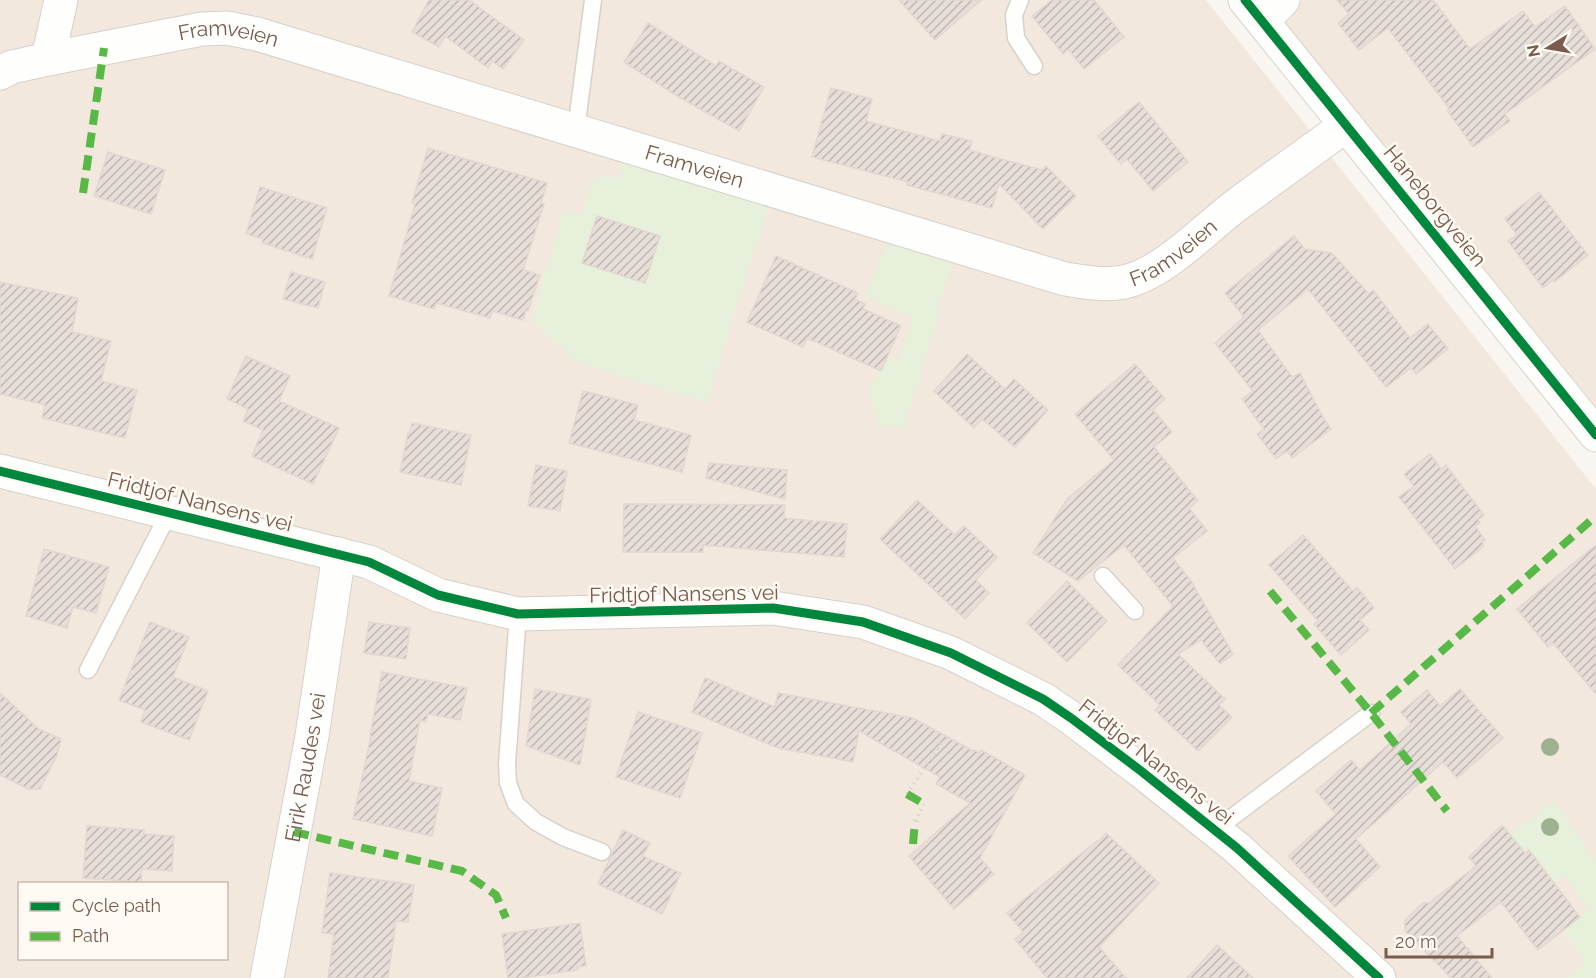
<svg xmlns="http://www.w3.org/2000/svg" width="1596" height="978" viewBox="0 0 1596 978" font-family="Raleway,sans-serif">
  <style>
    .residential { fill: #f2e8de; fill-rule: evenodd }
    .green { fill: #e7f0db }
    .building { fill: url(#building-hatch); stroke: #e2d8d2; stroke-width: 1.5 }
    .lines { fill: none; stroke-linecap: round; stroke-linejoin: round }
    .lane-casing { stroke: #d7d1cb; stroke-width: 19 }
    .street-casing { stroke: #d7d1cb; stroke-width: 35 }
    .secondary-casing { stroke: #d9d2cb; stroke-width: 35 }
    .path { stroke: #dcd5d0; stroke-width: 4; stroke-dasharray: 1.5 4.5; stroke-linecap: butt }
    .lane { stroke: #fefefd; stroke-width: 16 }
    .street { stroke: #fefefd; stroke-width: 33 }
    .secondary { stroke: #fefefd; stroke-width: 33 }
    .quiet { stroke: #58b947; stroke-width: 8; stroke-dasharray: 15 8; stroke-linecap: butt }
    .cycleway-casing { stroke: #fffaf3; stroke-width: 13 }
    .cycleway { stroke: #00873e; stroke-width: 9 }
    .tree { fill: #9eb190 }
    .labels { text-anchor: middle; stroke-width: 5; stroke-linejoin: round; paint-order: stroke }
    .street-label { font-size: 21px; fill: #7a5c4d; stroke: #fffaf3 }
  </style>
  <defs>
    <pattern id="building-hatch" width="6" height="6" patternUnits="userSpaceOnUse" patternTransform="scale(1.5)"><rect width="6" height="6" fill="#e6ded7"/><path d="M-1 1l2-2M0 6l6-6M5 7l2-2" fill="none" stroke="#bfb7b1"/></pattern>
  </defs>
  <rect width="100%" height="100%" fill="#f9f5f0"/>
  <g class="residential">
    <path d="M0,0h1206l390,489v489h-1596zM20,884h206v74h-206z"/>
    <path d="M1263,0h333v408z"/>
  </g>
  <g class="green">
    <path d="M623,156l147,46 -63,201 -128,-40 -27,-23 -20,-21 31,-107 17,3 12,-35 10,-5 17,3z"/>
    <path d="M889,240l64,22 -48,167 -27,-3 -10,-37 18,-29h12l15,-42 -49,-21z"/>
    <path d="M1554,801l42,60v113l-5,4h-24l18,-15 -22,-33 26,-20 -24,-34 -11,7 -29,-36 -20,15 -11,-15z"/>
  </g>
  <g class="building">
    <path d="M429,0h40l55,40 -21,29 -11,-8 -4,7 -43,-32 -6,11 -27,-15z"/>
    <path d="M899,0h82l-46,40z"/>
    <path d="M1052,0h42l30,37 -40,32 -16,-20 -5,5 -31,-38z"/>
    <path d="M1337,0h96l37,49 53,-38 12,16 30,-21 30,43 -90,65 5,7 -37,26 -26,-37 2,-2 -61,-80 -29,22 -21,-27 11,-9z"/>
    <path d="M648,23l68,43 3,-5 45,26 -25,44 -62,-35 -53,-34z"/>
    <path d="M831,88l41,11 -6,22 74,20 2,-7 30,7 -3,9 73,20 4,-4 30,30 -33,33 -44,-45 -7,24 -85,-23 1,-3 -96,-25z"/>
    <path d="M1139,102l49,60 -35,29 -26,-32 -6,5 -23,-28z"/>
    <path d="M428,148l119,35 -6,20 3,1 -21,66 17,5 -12,36 -2,-1 -3,10 -31,-9 -2,7 -54,-15 -2,6 -45,-13 26,-92 -3,-1z"/>
    <path d="M108,152l57,18 -14,44 -57,-18z"/>
    <path d="M260,187l67,21 -15,51 -50,-16 1,-4 -17,-5z"/>
    <path d="M1539,192l49,63 -34,27 -1,-2 -10,8 -35,-47 9,-6 -12,-16z"/>
    <path d="M597,216l63,20 -15,47 -63,-20z"/>
    <path d="M1294,236l11,13 27,4 37,41 4,-4 37,48 18,-14 20,25 -32,25 -5,-6 -25,19 -78,-98 -50,41 34,47 8,-4 24,46 7,10 -39,29 -5,-7 -11,8 -19,-25 7,-5 -22,-30 11,-8 -38,-48 29,-26 -19,-24z"/>
    <path d="M776,256l82,37 -3,6 10,5 -2,5 38,17 -20,45 -74,-33 -4,9 -56,-25z"/>
    <path d="M291,272l34,10 -7,26 -35,-9z"/>
    <path d="M0,282l78,16 -6,34 39,9 -10,40 36,9 -12,48 -83,-20 3,-13 -45,-11z"/>
    <path d="M967,354l38,35 9,-10 34,31 -33,37 -33,-28 -8,9 -40,-37z"/>
    <path d="M246,356l44,20 -11,25 60,27 -26,56 -61,-28 11,-26 -20,-9 5,-12 -21,-10z"/>
    <path d="M1135,364l30,35 -12,11 19,22 -18,15 44,54 -9,7 18,23 -34,27 18,23 42,73 -13,10 -19,-24 -23,14 47,45 -6,6 13,12 -34,34 -43,-41 5,-5 -42,-40 55,-59 -49,-61 -46,36 -45,-28 34,-54 47,-39 -39,-46z"/>
    <path d="M583,391l55,14 -4,15 57,15 -9,37 -113,-29z"/>
    <path d="M412,423l59,12 -10,50 -61,-13 8,-39 1,1z"/>
    <path d="M1430,454l11,15 5,-4 38,50 -6,5 2,3 -5,3 10,14 -3,2 2,4 -29,23 -56,-72 15,-11 -10,-12z"/>
    <path d="M709,463l78,7 -2,29 -79,-21z"/>
    <path d="M536,465l31,6 -7,40 -32,-5z"/>
    <path d="M917,500l38,35 9,-9 33,31 -21,23 13,13 -24,26 -85,-80z"/>
    <path d="M624,504l161,1 -1,13 29,3 -4,9 8,-9 30,3 -3,33 -141,-12v7h-80z"/>
    <path d="M1303,535l50,56 4,-4 17,21 -14,12 9,10 -28,25 -27,-31 4,-3 -49,-56z"/>
    <path d="M1596,545v149l-43,-51 -5,4 -31,-38z"/>
    <path d="M44,549l65,18 -13,46 -23,-6 -6,21 -41,-12z"/>
    <path d="M1067,581l40,40 -40,41 -40,-39z"/>
    <path d="M150,622l39,15 -16,40 35,14 -19,49 -48,-18 4,-12 -26,-10z"/>
    <path d="M369,622l41,6 -4,31 -42,-6z"/>
    <path d="M382,672l85,16 -7,32 -32,-6 -2,8 -6,-2 -11,61 33,7 -10,48 -79,-17 18,-83h-1z"/>
    <path d="M705,678l70,29 3,-14 135,25 60,33 1,-1 5,3 2,-3 44,25 -45,83 14,16 -40,35 -45,-53 61,-53 -34,-19 4,-7 -81,-46 -6,31 -75,-14 -86,-36z"/>
    <path d="M535,689l56,10 -11,66 -54,-19z"/>
    <path d="M1460,689l43,49 -46,40 -14,-16 -87,77 24,28 -45,40 -47,-51 48,-42 -20,-23 35,-31 9,10 51,-46 -10,-12 26,-22 13,16z"/>
    <path d="M0,693l39,36 22,10 -4,16 -17,34h-12l-28,-14z"/>
    <path d="M638,712l64,21 -22,65 -64,-21z"/>
    <path d="M1502,825l23,28 4,-3 51,67 -42,33 -37,-48 -44,34 35,42h-41l-46,-47v-11l18,-17h6l47,-37 -7,-9z"/>
    <path d="M87,826l57,4v4l30,2 -2,35 -30,-2 -1,13 -58,-4z"/>
    <path d="M623,830l27,13 -7,13 38,17 -19,41 -64,-30z"/>
    <path d="M1106,833l53,50 -60,64 27,31h-79l-32,-39 8,-7 -16,-19 90,-72 1,1z"/>
    <path d="M330,873l84,12 -6,37 -12,-1 -8,57h-60l6,-44 -12,-1z"/>
    <path d="M580,923l6,43 -9,1 1,3 -57,8h-13l-6,-44z"/>
    <path d="M1217,945l36,33h-66z"/>
  </g>
  <g class="lines">
    <g class="lane-casing">
      <g id="lane">
        <path d="M1020,0l-6,15 2,23 18,28"/>
        <path d="M576,130l17,-130"/>
        <path d="M1103,576l32,35"/>
        <path d="M518,614l-11,150 1,19 8,21 20,18 27,15 39,15"/>
        <path d="M88,670l81,-157"/>
        <path d="M1215,830l156,-117"/>
      </g>
    </g>
    <g class="street-casing">
      <g id="street">
        <path d="M1263,21l20,-21"/>
        <path d="M48,59l13,-59"/>
        <path id="s1" d="M0,73l12,-6 36,-8 154,-30 25,-1 30,6 808,245c20,3 39,7 59,3 41,-9 81,-54 114,-78 36,-27 72,-52 108,-79"/>
        <path d="M0,471l369,91 69,33 80,19 255,-6 90,14 88,31 92,46 28,19 70,53 96,77 142,130"/>
        <path id="s2" d="M267,978l45,-242 27,-182"/>
      </g>
    </g>
    <g class="secondary-casing">
      <path id="secondary" d="M1245,0l351,435"/>
    </g>
    <g class="path">
      <path d="M907,794l36,-54"/>
      <path d="M915,821l9,-17"/>
    </g>
    <use href="#lane" class="lane"/>
    <use href="#street" class="street"/>
    <use href="#secondary" class="secondary"/>
    <g class="quiet">
      <path d="M83,193l21,-145"/>
      <path d="M1270,591l101,122 76,98"/>
      <path d="M1371,713l225,-197"/>
      <path d="M907,794l17,10"/>
      <path d="M294,832l168,39 34,24 10,23"/>
      <path d="M913,844l2,-23"/>
    </g>
    <g class="cycleway-casing">
      <g id="cycleway">
        <path d="M1245,0l351,435"/>
        <path d="M0,471l369,91 69,33 80,19 255,-6 90,14 88,31 92,46 28,19 70,53 96,77 142,130"/>
      </g>
    </g>
    <use href="#cycleway" class="cycleway"/>
  </g>
  <g class="tree">
    <circle cx="1550" cy="747" r="9"/>
    <circle cx="1550" cy="827" r="9"/>
  </g>
  <g class="labels">
    <g class="street-label">
      <text dy="7" stroke="none"><textPath href="#s1" startOffset="234">Framveien</textPath></text>
      <text dy="7" stroke="none"><textPath href="#s1" startOffset="720">Framveien</textPath></text>
      <text transform="translate(1435 206) rotate(51)" y="7">Haneborgveien</text>
      <text dy="7" stroke="none"><textPath href="#s1" startOffset="1224">Framveien</textPath></text>
      <text transform="translate(200 502) rotate(14)" y="7">Fridtjof Nansens vei</text>
      <text transform="translate(684 594) rotate(-1)" y="7">Fridtjof Nansens vei</text>
      <text transform="translate(1156 762) rotate(38)" y="7">Fridtjof Nansens vei</text>
      <text dy="7" stroke="none"><textPath href="#s2" startOffset="214">Eirik Raudes vei</textPath></text>
    </g>
  </g>
  <rect x="18" y="882" width="210" height="78" fill="#fffaf3" stroke="#cabbb1" stroke-width="1.5"/>
  <rect x="30" y="902" width="30" height="9" fill="#00873e" stroke="#cabbb1" stroke-width="1.5"/>
  <text x="72" y="912" font-size="18" fill="#7a5c4d">Cycle path</text>
  <rect x="30" y="932" width="30" height="9" fill="#58b947" stroke="#cabbb1" stroke-width="1.5"/>
  <text x="72" y="942" font-size="18" fill="#7a5c4d">Path</text>
  <g transform="translate(1548 48) rotate(259)" stroke="#fffaf3" stroke-width="4.5" paint-order="stroke">
  <path d="M0-4.5L10 22L0 15L-10 22Z" fill="#7a5c4d"/>
  <text y="-9" font-size="16" font-weight="bold" text-anchor="middle" fill="#7a5c4d">N</text>
  </g>
  <path d="M1386 948v9h106v-9" fill="none" stroke="#7a5c4d" stroke-width="3"/>
  <text x="1395" y="948" font-size="18" fill="#7a5c4d" stroke="#fffaf3" stroke-width="4.5" paint-order="stroke">20 m</text>
</svg>
